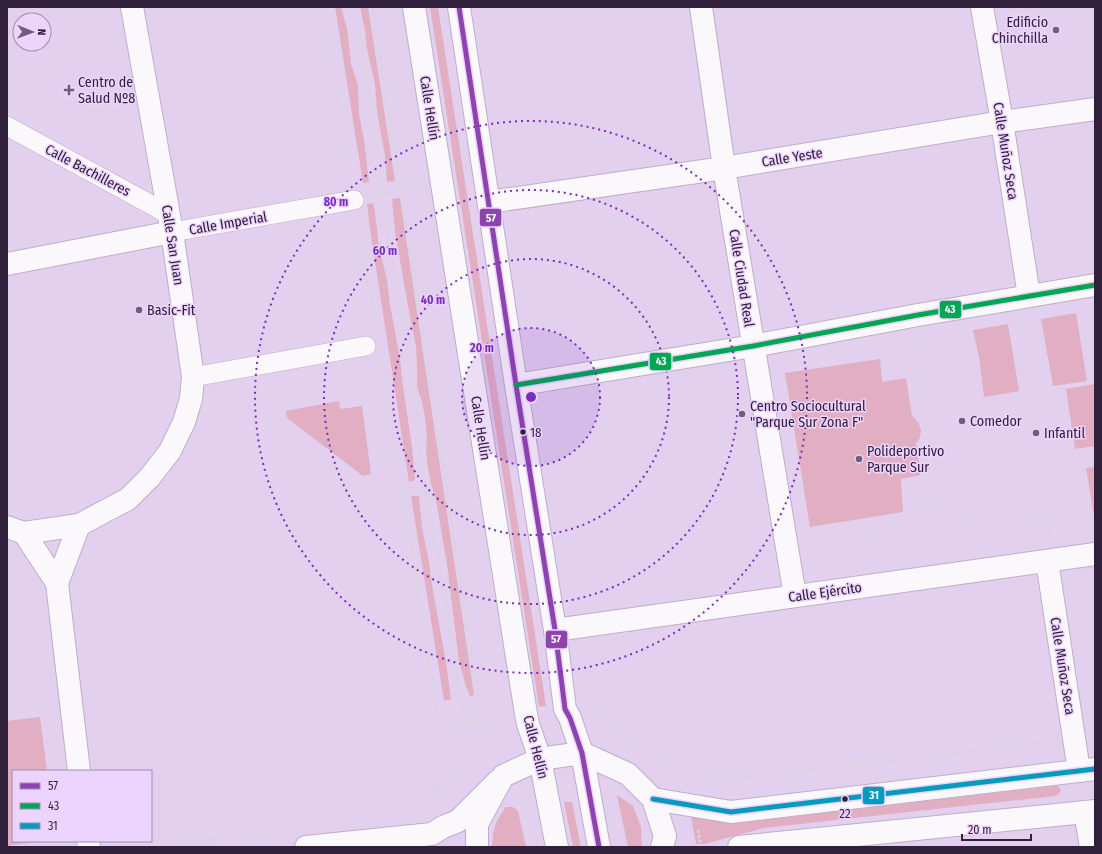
<svg xmlns="http://www.w3.org/2000/svg" width="1102" height="854" viewBox="0 0 1102 854" font-family="'Fira Sans Condensed',sans-serif">
  <style>
    .green { fill: #e2afc2 }
    .lines { fill: none; stroke-linecap: round; stroke-linejoin: round }
    .pedestrian-casing { stroke: #beaec9; stroke-width: 20 }
    .minor-casing { stroke: #beaec9; stroke-width: 24 }
    .secondary-casing { stroke: #beaec9; stroke-width: 24 }
    .primary-casing { stroke: #beaec9; stroke-width: 24 }
    .path { stroke: #dad4de; stroke-width: 2.5; stroke-dasharray: 3 2; stroke-linecap: butt }
    .pedestrian { stroke: #fbf8fc; stroke-width: 19 }
    .minor { stroke: #fbf8fc; stroke-width: 22 }
    .secondary { stroke: #fbf8fc; stroke-width: 22 }
    .primary { stroke: #fbf8fc; stroke-width: 22 }
    .bus-1-casing { stroke: #edd4ff; stroke-width: 8 }
    .bus-2-casing { stroke: #edd4ff; stroke-width: 8 }
    .bus-3-casing { stroke: #edd4ff; stroke-width: 8 }
    .bus-1 { stroke: #8e44ad; stroke-width: 5 }
    .bus-2 { stroke: #00a651; stroke-width: 5 }
    .bus-3 { stroke: #059bbf; stroke-width: 5 }
    .ring { fill: none; stroke: #7b2cbf; stroke-width: 2; stroke-dasharray: 2 4 }
    .poi-dot { fill: #6f5e7a; stroke: #edd4ff; stroke-width: 1.5 }
    .bus-dot { fill: #31203b; stroke: #edd4ff; stroke-width: 1.5 }
    .labels { text-anchor: middle; stroke-width: 3; stroke-linejoin: round; paint-order: stroke }
    .bus-label { font-size: 13px; fill: #31203b; stroke: #edd4ff; text-anchor: start }
    .poi-label { font-size: 14px; fill: #31203b; stroke: #edd4ff; text-anchor: start }
    .street-label { font-size: 14px; fill: #31203b; stroke: #edd4ff }
    .centre { fill: #7b2cbf; stroke: #edd4ff; stroke-width: 2 }
    .ring-label { font-size: 12px; text-anchor: middle; font-weight: bold; fill: #7b2cbf; stroke: #edd4ff; stroke-width: 3; stroke-linejoin: round; paint-order: stroke }
    .line-badge { stroke: #edd4ff; stroke-width: 1.5 }
    .badge-label { font-size: 11px; text-anchor: middle; font-weight: bold; fill: #fff }
  </style>
  <rect width="100%" height="100%" fill="#e2d0ee"/>
  <g class="green">
    <path d="M335,7h6l6,21 4,36 7,21 1,29 5,26 5,42 -6,1z"/>
    <path d="M360,7h8l27,174 -8,1 -2,-27 -8,-43 -2,-28 -8,-35 -2,-19z"/>
    <path d="M430,7h8l108,699 -7,1z"/>
    <path d="M400,198l74,497 -4,1 -4,-10 -7,-25 -12,-97 -11,-64 -5,-16 -3,-16 -2,-16 1,-17 -2,-17 -3,-16 -5,-16v-20l-1,-19 -8,-41 -13,-75 -3,-32z"/>
    <path d="M373,203l2,9 4,35 8,33 3,25 10,54 3,27 9,61 3,33 -6,2 -39,-253 -3,-25z"/>
    <path d="M1076,313l11,68 -34,5 -12,-67z"/>
    <path d="M1008,324l11,67 -35,6 -5,-40 -6,-27z"/>
    <path d="M880,359l2,23 24,-4 6,38 6,6 3,8 -1,8 -4,5 5,32 -20,4 2,33 -93,15 -25,-154z"/>
    <path d="M1095,384v62l-20,3 -9,-60z"/>
    <path d="M339,401l1,8 22,-3 9,68 -8,2 -76,-58 -1,-7z"/>
    <path d="M1095,467v55l-9,-54z"/>
    <path d="M411,496h8l3,32 7,34 4,29 13,71 5,37 -7,2z"/>
    <path d="M40,717l7,54h-34v70h30l-36,5v-125z"/>
    <path d="M1055,786h3l3,4 -3,5 -3,1 -291,32 -60,16h-8l-5,-27 2,-2 108,-2 88,-8z"/>
    <path d="M617,795l16,11 8,21 1,20h-14z"/>
    <path d="M564,802h8l9,45h-8z"/>
    <path d="M506,807h7l5,4 8,36h-34c1,-19 3,-25 14,-40z"/>
  </g>
  <g class="lines">
    <g class="pedestrian-casing">
      <g id="pedestrian">
        <path d="M7,126l150,82 12,7"/>
        <path d="M172,232l182,-32"/>
        <path d="M193,377l173,-31"/>
      </g>
    </g>
    <g class="minor-casing">
      <g id="minor">
        <path d="M701,7l23,161 71,428"/>
        <path d="M982,7l20,115 27,174"/>
        <path d="M489,202l235,-34 278,-46 93,-13"/>
        <path d="M7,264l165,-32"/>
        <path d="M516,385l237,-39 165,-31 177,-30"/>
        <path d="M7,527l17,6 55,-8 49,-26 22,-22 20,-26 14,-29 7,-23 2,-22 -21,-145 -40,-225"/>
        <path d="M24,533l33,50 22,188"/>
        <path d="M1047,561l32,210"/>
        <path d="M57,583l22,-58"/>
        <path d="M555,630l540,-76"/>
        <path d="M1085,812l6,35"/>
        <path d="M88,841l1,6"/>
      </g>
    </g>
    <g class="secondary-casing">
      <g id="secondary">
        <path d="M653,799l78,13 364,-43"/>
        <path d="M306,847l126,-13 11,-7 15,-6 39,-39"/>
        <path d="M739,847l356,-36"/>
      </g>
    </g>
    <g class="primary-casing">
      <g id="primary">
        <path d="M414,7l112,707 2,10 12,35 17,88"/>
        <path d="M459,7l57,378 39,245 10,79 5,9 12,35 17,94"/>
        <path d="M477,847v-23l26,-48 37,-17 42,-6 46,21 25,25 12,37 -3,11"/>
      </g>
    </g>
    <g class="path">
      <path d="M324,7l27,172"/>
      <path d="M356,7l25,179 31,190 13,106 34,202 5,44 -2,23 -11,24 -20,22 -3,13"/>
      <path d="M372,7c37,228 70,457 106,686l-3,8 4,33 1,18 -1,11 -12,11 -11,15"/>
      <path d="M504,163l15,-3 3,14"/>
      <path d="M374,195l27,-5 18,-13"/>
      <path d="M358,220l17,108"/>
      <path d="M917,338l-1,13 21,130 -6,21 42,14 79,8 -2,15"/>
      <path d="M380,360l60,366 63,-9"/>
      <path d="M401,490l25,-3"/>
      <path d="M829,569l1,-24 51,-16 31,-15 19,-12 6,52"/>
      <path d="M592,714l12,-2 14,21 42,28 22,10 34,9 336,-38"/>
      <path d="M479,734l27,-6"/>
      <path d="M441,802l8,-7"/>
      <path d="M698,830l3,17"/>
      <path d="M154,847l137,-17"/>
    </g>
    <use href="#pedestrian" class="pedestrian"/>
    <use href="#minor" class="minor"/>
    <use href="#secondary" class="secondary"/>
    <use href="#primary" class="primary"/>
    <g class="bus-1-casing">
      <path id="bus-1" d="M459,7l57,378 39,245 10,79 5,9 12,35 17,94"/>
    </g>
    <g class="bus-2-casing">
      <path id="bus-2" d="M516,385l237,-39 165,-31 177,-30"/>
    </g>
    <g class="bus-3-casing">
      <path id="bus-3" d="M653,799l78,13 364,-43"/>
    </g>
    <use href="#bus-1" class="bus-1"/>
    <use href="#bus-2" class="bus-2"/>
    <use href="#bus-3" class="bus-3"/>
  </g>
  <circle cx="531" cy="397" r="69" fill="#7b2cbf" fill-opacity=".12"/>
  <g class="ring">
    <circle cx="531" cy="397" r="69"/>
    <circle cx="531" cy="397" r="138"/>
    <circle cx="531" cy="397" r="207"/>
    <circle cx="531" cy="397" r="276"/>
  </g>
  <g class="poi-dot">
    <circle cx="1056" cy="30" r="4"/>
    <path d="M67 84h4v4h4v4h-4v4h-4v-4h-4v-4h4z"/>
    <circle cx="139" cy="310" r="4"/>
    <circle cx="742" cy="414" r="4"/>
    <circle cx="962" cy="421" r="4"/>
    <circle cx="1036" cy="433" r="4"/>
    <circle cx="859" cy="459" r="4"/>
  </g>
  <g class="bus-dot">
    <circle cx="523" cy="432" r="3.5"/>
    <circle cx="845" cy="799" r="3.5"/>
  </g>
  <g class="labels">
    <g class="bus-label">
      <text x="530" y="437">18</text>
      <text x="845" y="818" text-anchor="middle">22</text>
    </g>
    <g class="poi-label">
      <text x="1048" y="27" text-anchor="end">Edificio<tspan x="1048" dy="16">Chinchilla</tspan></text>
      <text x="78" y="87">Centro de<tspan x="78" dy="16">Salud Nº8</tspan></text>
      <text x="147" y="315">Basic-Fit</text>
      <text x="750" y="411">Centro Sociocultural<tspan x="750" dy="16">"Parque Sur Zona F"</tspan></text>
      <text x="970" y="426">Comedor</text>
      <text x="1044" y="438">Infantil</text>
      <text x="867" y="456">Polideportivo<tspan x="867" dy="16">Parque Sur</tspan></text>
    </g>
    <g class="street-label">
      <text transform="translate(430 108) rotate(81)" y="5">Calle Hellín</text>
      <text transform="translate(1006 151) rotate(81)" y="5">Calle Muñoz Seca</text>
      <text transform="translate(792 157) rotate(-9)" y="5">Calle Yeste</text>
      <text transform="translate(88 170) rotate(28)" y="5">Calle Bachilleres</text>
      <text transform="translate(228 223) rotate(-10)" y="5">Calle Imperial</text>
      <text transform="translate(173 245) rotate(81)" y="5">Calle San Juan</text>
      <text transform="translate(742 278) rotate(81)" y="5">Calle Ciudad Real</text>
      <text transform="translate(481 428) rotate(81)" y="5">Calle Hellín</text>
      <text transform="translate(825 592) rotate(-8)" y="5">Calle Ejército</text>
      <text transform="translate(1063 666) rotate(81)" y="5">Calle Muñoz Seca</text>
      <text transform="translate(536 747) rotate(76)" y="5">Calle Hellín</text>
    </g>
  </g>
  <circle cx="531" cy="397" r="6" class="centre"/>
  <g class="ring-label">
    <text x="336" y="206">80 m</text>
    <text x="385" y="255">60 m</text>
    <text x="433" y="304">40 m</text>
    <text x="482" y="352">20 m</text>
  </g>
  <g class="line-badge">
    <rect x="479" y="208" width="23" height="19" rx="4" fill="#8e44ad"/>
    <rect x="939" y="300" width="23" height="19" rx="4" fill="#00a651"/>
    <rect x="649" y="352" width="23" height="19" rx="4" fill="#00a651"/>
    <rect x="545" y="630" width="23" height="19" rx="4" fill="#8e44ad"/>
    <rect x="862" y="786" width="23" height="19" rx="4" fill="#059bbf"/>
  </g>
  <g class="badge-label">
    <text x="491" y="222">57</text>
    <text x="950" y="313">43</text>
    <text x="661" y="365">43</text>
    <text x="556" y="643">57</text>
    <text x="874" y="799">31</text>
  </g>
  <rect width="1102" height="854" fill="none" stroke="#31203b" stroke-width="16"/>
  <rect x="12" y="770" width="140" height="72" fill="#edd4ff" stroke="#a28cb1"/>
  <rect x="20" y="783" width="20" height="6" fill="#8e44ad" stroke="#a28cb1"/>
  <text x="48" y="790" font-size="12" fill="#31203b">57</text>
  <rect x="20" y="803" width="20" height="6" fill="#00a651" stroke="#a28cb1"/>
  <text x="48" y="810" font-size="12" fill="#31203b">43</text>
  <rect x="20" y="823" width="20" height="6" fill="#059bbf" stroke="#a28cb1"/>
  <text x="48" y="830" font-size="12" fill="#31203b">31</text>
  <g transform="translate(32 32) rotate(91)"><circle r="19" fill="#edd4ff" stroke="#a28cb1"/>
  <path d="M0-3L7 15L0 10L-7 15Z" fill="#6f5e7a"/>
  <text y="-6" font-size="11" font-weight="bold" text-anchor="middle" fill="#31203b">N</text>
  </g>
  <path d="M962 834v6h69v-6" fill="none" stroke="#31203b" stroke-width="2"/>
  <text x="968" y="834" font-size="12" fill="#31203b" stroke="#edd4ff" stroke-width="3" paint-order="stroke">20 m</text>
</svg>
